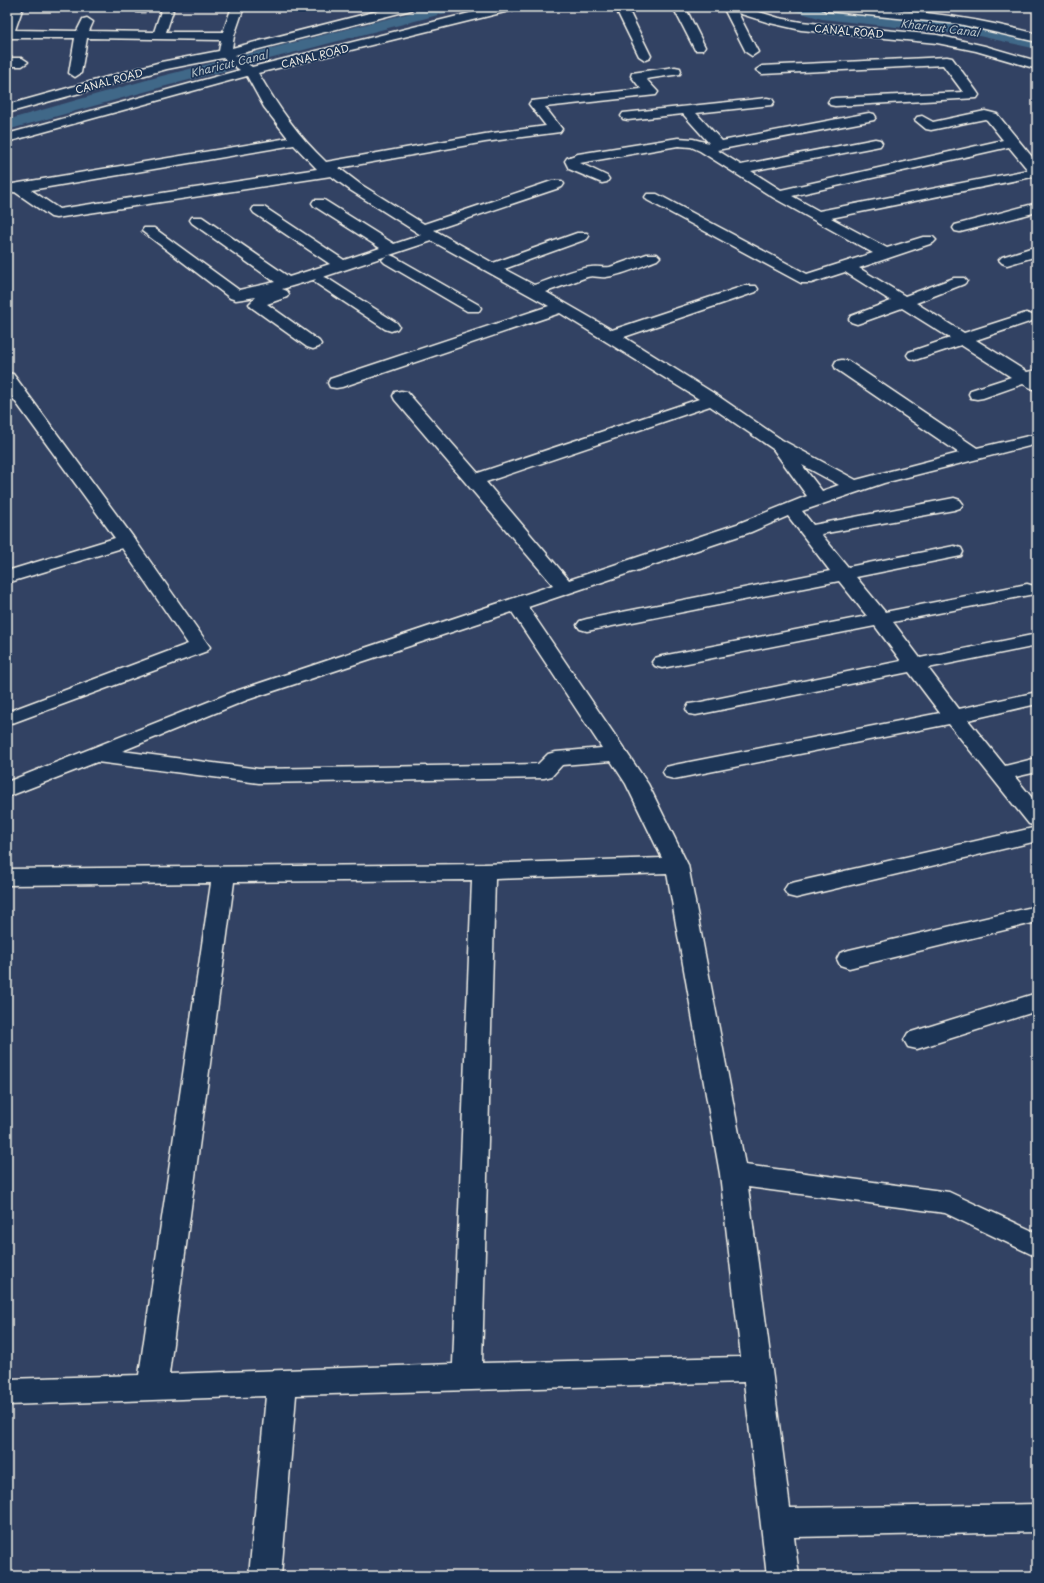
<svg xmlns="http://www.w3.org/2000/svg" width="1044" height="1583" viewBox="0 0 1044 1583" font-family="'Playpen Sans',sans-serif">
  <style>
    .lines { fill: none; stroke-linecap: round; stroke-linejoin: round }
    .canal { fill: #406888; fill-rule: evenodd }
    .minor-casing { stroke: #f4f1e8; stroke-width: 3 }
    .minor { fill: #1d3557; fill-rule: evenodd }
    .labels { text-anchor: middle; stroke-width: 3.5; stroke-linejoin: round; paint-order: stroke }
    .far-street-label { font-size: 10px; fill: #f4f1e8; stroke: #1d3557 }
    .far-water-label { font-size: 11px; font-style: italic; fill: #b5c1c6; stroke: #1d3557 }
  </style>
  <rect width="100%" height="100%" fill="#324263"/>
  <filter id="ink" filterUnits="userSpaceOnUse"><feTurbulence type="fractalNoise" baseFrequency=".025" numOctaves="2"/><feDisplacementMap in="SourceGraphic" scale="8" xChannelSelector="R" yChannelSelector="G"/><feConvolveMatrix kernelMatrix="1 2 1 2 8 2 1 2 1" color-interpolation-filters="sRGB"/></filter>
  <g filter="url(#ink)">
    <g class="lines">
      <g class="canal">
        <path d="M434,7h26l-3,3 -295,77 -155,43v-10l143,-41z"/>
        <path d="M788,7h26l165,19 58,13v10l-58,-13 -157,-17 -31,-9z"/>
      </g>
      <g class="minor-casing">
        <g id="minor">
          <path d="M11,7h12l-8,23 62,1 6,-12 4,-1 6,4 -4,9 65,1 7,-21 6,-4 6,4 -7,21h57l9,-25h12l-10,29 -2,12 161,-41h20l-2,3 -176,45 17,12 242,-60h21l-2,3 -255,63c20,34 40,63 68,89l159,-28 61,-8 -17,-22 2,-3 110,-12 -10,-13 1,-3 43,-6 5,1 1,3 -1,3 -34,5 12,13 -2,3 -111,12 17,22 -2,3 -75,10 -146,26 21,16 64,40 128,-43h10l2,3 -2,3 -128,43 59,33 84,-30h10l2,3 -2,3 -83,30 30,16c19,-6 38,-16 57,-18 7,-1 12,1 19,0l37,-13h10l3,3 -3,3c-16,6 -34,15 -51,17 -7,1 -12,-2 -19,0l-41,15 66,38 132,-44h12l2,3 -2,3 -132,45 94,59 64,44 74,40 103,-27 -123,-84 -2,-4 2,-4 6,-1 6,1 129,87 60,-14v10l-153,39 -82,28 11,14 141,-27 6,2 3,4 -3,4 -6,2 -133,24 27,33 106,-21 7,2 2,4 -2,4 -105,21 29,35 142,-28 7,2 3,4 -3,4 -141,28 27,36 117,-24v12l-109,22 31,41 78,-17v12l-69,16 37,46 32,-8v14l-22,5 22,27v22l-8,-2 -80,-100 -275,55 -8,-2 -3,-5 3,-5 8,-2 266,-52 -31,-41 -213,43 -7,-1 -3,-5 3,-5 7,-1 205,-42 -26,-35 -213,42 -7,-2 -3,-4 3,-4 7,-2 205,-40 -28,-35 -252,50 -7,-2 -3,-4 3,-4 7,-2 243,-48 -42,-55 -37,16 -223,75 120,177 40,81 57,300 204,27 88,41v24l-92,-44 -197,-26 42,321 247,-4v28l-243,5 5,39h-32l-23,-194 -448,13 -15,181h-32l17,-180 -259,9v-26l132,-4 72,-492 -204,2v-16l477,-5 178,-6 -36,-74 -15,-23 -49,4 -10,11 -8,2 -285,5 -162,-21 -90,35v-15l226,-90 320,-107 -158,-185 -2,-4 2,-4 6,-1 6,1 71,81 221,-74 -139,-86 -218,74 -6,1 -6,-1 -2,-4 2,-4 219,-73 -117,-65 -109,36 4,1 70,45 2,3 -2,3 -6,2 -6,-2 -68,-45 -3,-3 2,-2 -34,10 5,2 2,3 -2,3 -20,7 52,37 2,3 -2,3 -6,2 -6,-2 -56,-40 -2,-3 7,-7 -20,3 -6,-2 -88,-67 2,-3h10l85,62 36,-8 -83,-59 -2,-3 2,-3h10l87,60 41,-13 -76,-51 -2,-3 2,-3h10l80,53 36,-12 -66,-42 -2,-3 2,-3h10l70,44 27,-9 -71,-45 -19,-14 -275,42 -5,-1 -36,-25 -8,1v-8l281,-47 -24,-31 -17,-31 -240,66v-8l233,-64 -17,-12 -56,11 -160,44v-8l154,-43 58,-11 2,-11 -134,-2 -6,35 -6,4 -6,-4 6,-35h-68v-19zM294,145l23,24 -258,40 -28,-19zM710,406l63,43 34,47 -70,28 -168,56 -83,-98zM802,465l37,20 -17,6zM512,612l90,136 -46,4 -8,2 -10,10 -279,5 -137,-18 125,-51zM667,873l53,301 21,183 -259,6 13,-484zM472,880l-19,484 -284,10 65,-492z"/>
          <path d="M136,7h12l-3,5h-8z"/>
          <path d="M615,7h12l24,49 -2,3 -4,1 -6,-4z"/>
          <path d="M673,7h12l20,40 -2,3h-8z"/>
          <path d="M723,7h20l36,11 22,4 136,13 48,11 52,15v8l-61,-18 -39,-8 -136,-13 -31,-7 -32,-10 20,39 -6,4 -6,-4z"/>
          <path d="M820,7c74,0 146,8 217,27v8l-78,-18 -133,-13z"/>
          <path d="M947,57l5,1 25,34 2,3 -2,3 -142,8 -5,-1 -2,-3 2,-3 5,-1 128,-6 -20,-27 -181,9 -6,-4 6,-4z"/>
          <path d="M7,58h15l6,4 -6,4h-15z"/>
          <path d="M767,98l5,1 2,3 -2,3 -76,8 26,28 147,-28 5,1 2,3 -2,3 -5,1 -152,29 24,15 134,-26 5,1 2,3 -2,3 -5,1 -124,24 30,19 222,-50 -16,-20 -2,-1 -54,11 -5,-1 -11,-9 2,-3 5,-1 11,6 52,-11 12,3 40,49v13l-206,42 56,30 36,-11h10l3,3 -3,3 -74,25 46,28 49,-18h10l3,3 -3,3 -48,19 48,30 56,-18 6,-2 6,2 2,3 -2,3 -56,19 51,32 10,-2v21l-14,-7 -40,14 -6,1 -6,-1 -2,-4 2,-4 40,-13 -50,-32 -40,13 -6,2 -6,-2 -2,-3 2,-3 41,-14 -48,-30 -39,14 -6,2 -6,-2 -2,-3 2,-3 40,-15 -46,-29 -34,11h-10l-154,-83 -2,-3 2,-3h10l150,80 66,-21 -99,-55 -74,-47 -9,-4 -13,-1 -98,17 27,13 2,3 -2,3 -5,1 -33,-14 -4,-8 2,-3 11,-4 100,-16 15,1 16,4 -26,-29 -55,6 -5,-1 -2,-3 2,-3zM1009,147l19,23 -209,41 -27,-15z"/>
          <path d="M1037,203v9l-77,20 -5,-1 -2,-3 2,-3z"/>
          <path d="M1037,246v10l-30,9 -5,-2 -3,-3 3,-3z"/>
          <path d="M390,255l5,2 84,48 2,3 -2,3h-12l-82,-48 -3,-3 3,-3z"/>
          <path d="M7,373l6,1 120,163 77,110 -3,4 -200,74v-13l181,-68 -66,-96 -115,35v-12l108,-33 -108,-148z"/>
          <path d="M1037,827v14l-241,57 -8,-2 -4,-6 4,-6 8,-2z"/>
          <path d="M1037,906v16l-188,46 -9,-3 -3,-6 3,-6 9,-3z"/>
          <path d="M1037,993v18l-120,38 -9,-2 -4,-7 4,-7z"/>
        </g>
      </g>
      <use href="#minor" class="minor"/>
    </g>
  </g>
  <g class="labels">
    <g class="far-street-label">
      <text transform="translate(849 31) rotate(5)" y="4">CANAL ROAD</text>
      <text transform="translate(315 56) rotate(-14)" y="4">CANAL ROAD</text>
      <text transform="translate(109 81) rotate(-15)" y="4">CANAL ROAD</text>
    </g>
    <g class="far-water-label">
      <text transform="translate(940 28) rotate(7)" y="4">Kharicut Canal</text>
      <text transform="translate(229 64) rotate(-14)" y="4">Kharicut Canal</text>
    </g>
  </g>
  <rect width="1044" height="1583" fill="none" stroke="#1d3557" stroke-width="24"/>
  <rect x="12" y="12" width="1020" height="1559" fill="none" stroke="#f4f1e8" stroke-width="1.5" filter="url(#ink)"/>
</svg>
